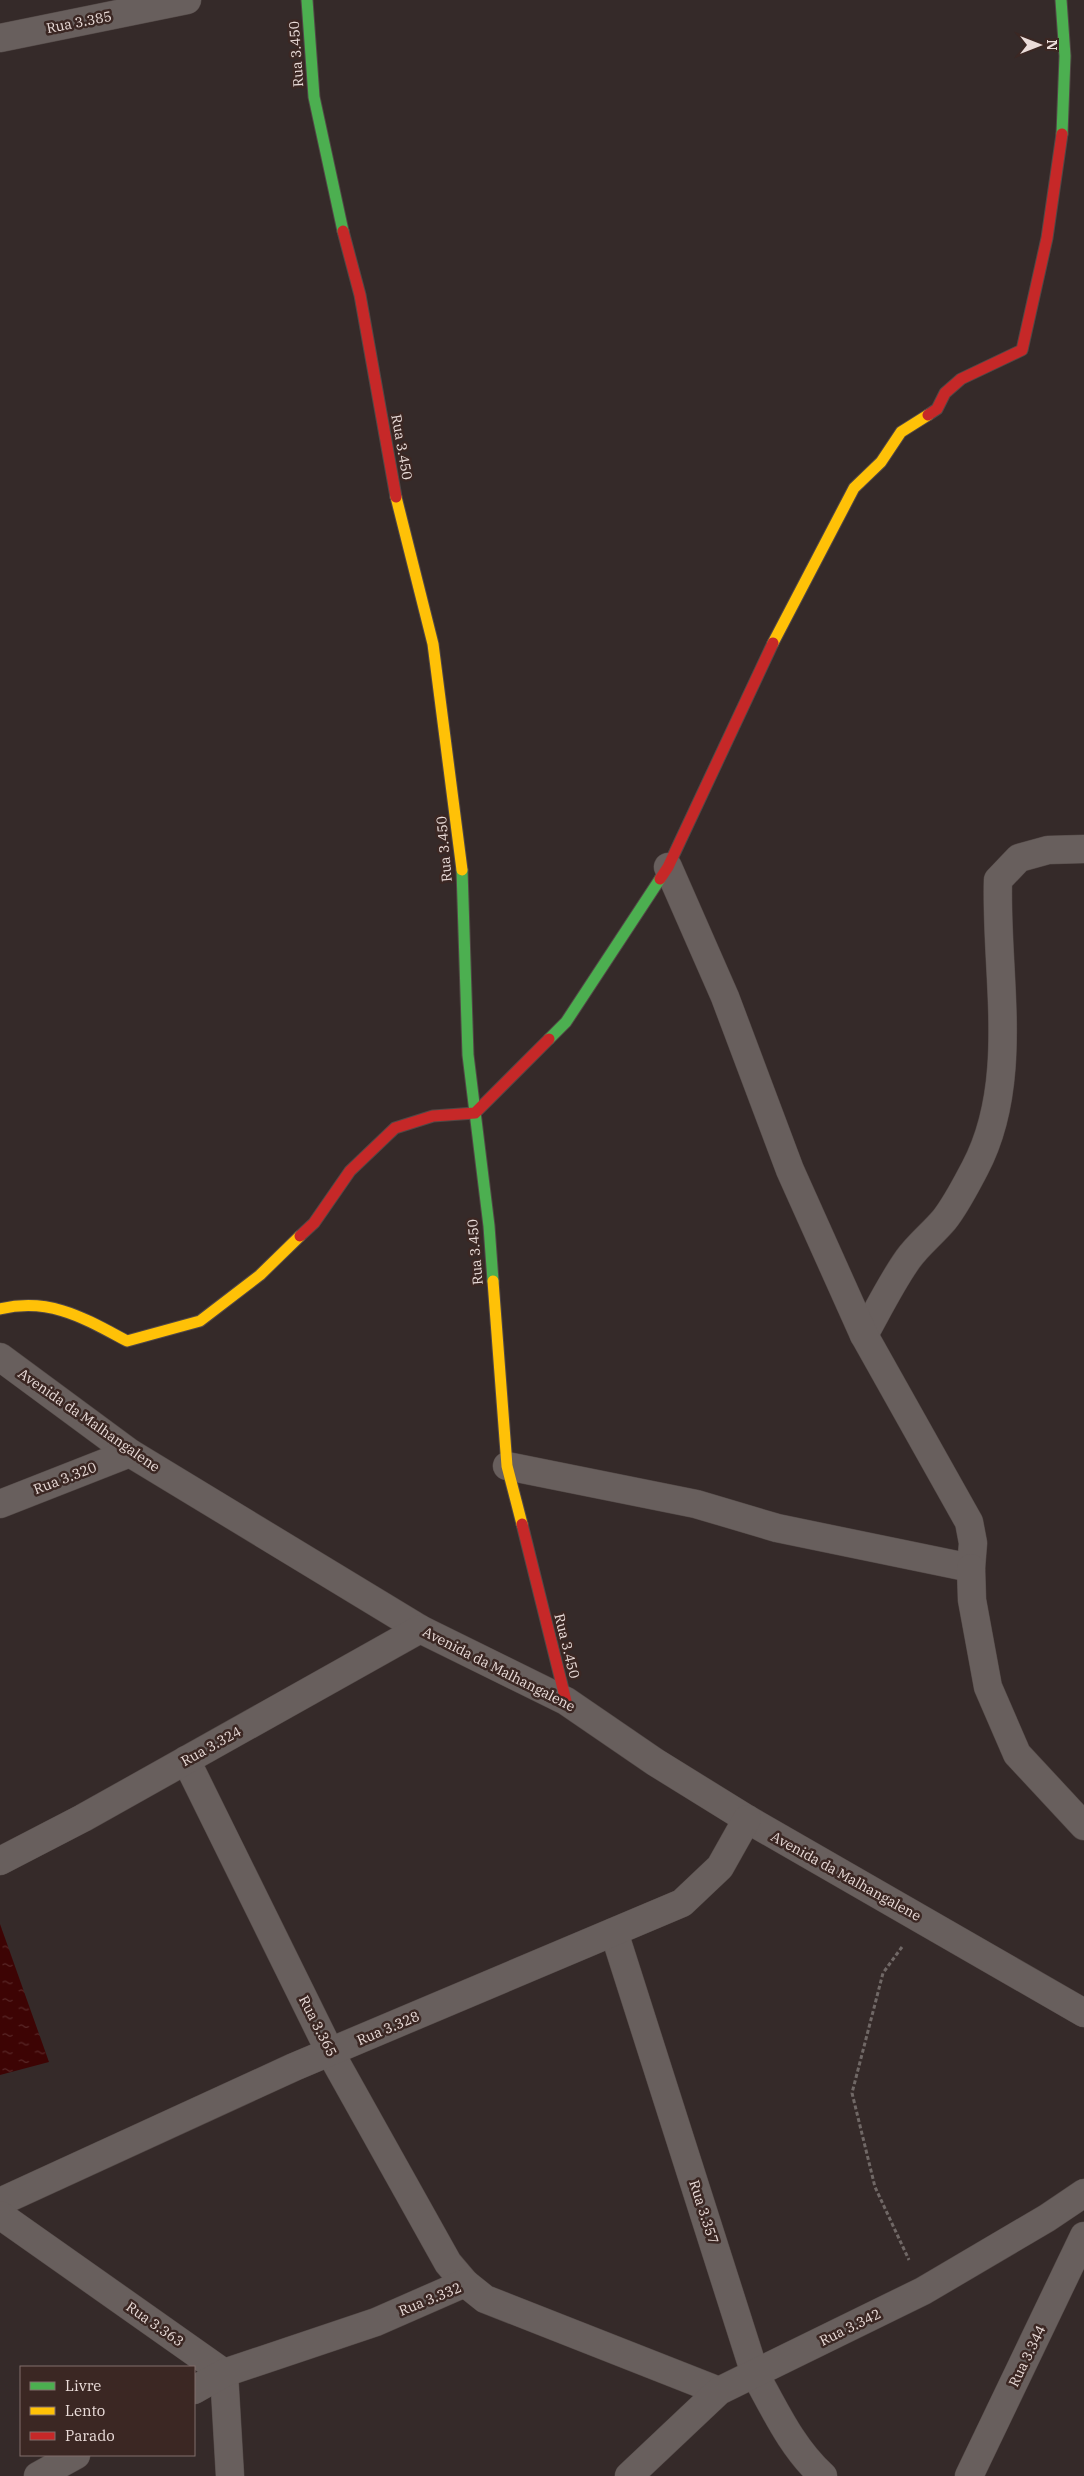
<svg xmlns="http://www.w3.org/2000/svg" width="1084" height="2476" viewBox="0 0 1084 2476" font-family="'IBM Plex Serif',serif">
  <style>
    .water { fill: url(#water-ripples) }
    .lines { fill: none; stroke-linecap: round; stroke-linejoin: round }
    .street-casing { stroke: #524846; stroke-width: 29 }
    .fast-casing { stroke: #524846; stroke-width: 13 }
    .slow-casing { stroke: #524846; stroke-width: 13 }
    .jam-casing { stroke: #524846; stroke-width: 13 }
    .path { stroke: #706866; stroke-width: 3; stroke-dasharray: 4 2.5; stroke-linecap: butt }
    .street { stroke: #685f5d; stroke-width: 28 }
    .fast { stroke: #4caf50; stroke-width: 11 }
    .slow { stroke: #ffc107; stroke-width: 11 }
    .jam { stroke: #c62828; stroke-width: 11 }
    .labels { text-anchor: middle; stroke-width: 5; stroke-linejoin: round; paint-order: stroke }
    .street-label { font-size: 14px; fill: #eadcd9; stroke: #3b2723 }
  </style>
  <defs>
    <pattern id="water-ripples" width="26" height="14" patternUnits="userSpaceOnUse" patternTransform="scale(1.25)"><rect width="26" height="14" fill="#3d0404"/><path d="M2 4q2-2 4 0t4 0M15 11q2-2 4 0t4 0" fill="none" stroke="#592828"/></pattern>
  </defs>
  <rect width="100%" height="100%" fill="#352a29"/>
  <path class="water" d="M0,1924l49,138 -49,13z"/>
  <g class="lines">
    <g class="street-casing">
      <g id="street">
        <path d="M0,38l187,-38"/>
        <path d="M864,1335c14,-25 27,-52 44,-76 10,-14 24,-25 36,-39 12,-15 22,-35 31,-52 46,-87 20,-195 23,-288l21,-22 29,-8 36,-1"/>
        <path d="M0,1357l130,96 290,176 146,72 89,61 92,57 337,194"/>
        <path d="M507,1466l189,38 81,24 194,40 2,-25 -4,-21 -105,-187 -74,-165 -65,-173 -57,-130"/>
        <path d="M0,1504l130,-51"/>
        <path d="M971,1568l1,32 16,87 29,67 67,72"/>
        <path d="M186,1760l144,292 118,211 17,20"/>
        <path d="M0,1861l83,-43 337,-189"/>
        <path d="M614,1932l141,442c20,36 37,74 68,102"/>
        <path d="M0,2202l294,-135 388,-164 38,-36 27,-48"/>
        <path d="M0,2215l224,158 6,103"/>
        <path d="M194,2390l30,-17 152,-51 89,-39 20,16 234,92"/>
        <path d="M38,2476l38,-21"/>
        <path d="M629,2476l90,-85 204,-100 124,-73 37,-25"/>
        <path d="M969,2476l115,-240"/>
      </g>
    </g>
    <g class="fast-casing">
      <g id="fast">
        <path d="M307,0l7,97 29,134"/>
        <path d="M1061,0l4,56 -3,78"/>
        <path d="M462,870l6,185 21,171 4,55"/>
        <path d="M549,1039l17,-17 94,-143"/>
      </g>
    </g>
    <g class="slow-casing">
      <g id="slow">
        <path d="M396,497l37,147 29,226"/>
        <path d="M773,643l81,-155 27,-26 20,-30 27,-17"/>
        <path d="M493,1281l14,185 15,58"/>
        <path d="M0,1309c50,-12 84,9 127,32l73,-20 60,-46 40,-39"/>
      </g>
    </g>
    <g class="jam-casing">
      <g id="jam">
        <path d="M343,231l17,64 36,202"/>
        <path d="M928,415l9,-6 8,-16 16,-14 61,-29 25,-112 15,-104"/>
        <path d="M660,879l8,-12 105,-224"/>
        <path d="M300,1236l14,-13 36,-52 45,-43 38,-12 42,-3 74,-74"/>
        <path d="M522,1524l44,177"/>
      </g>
    </g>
    <path class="path" d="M902,1947l-19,26 -31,120 23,94 34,73"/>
    <use href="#street" class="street"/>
    <use href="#fast" class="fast"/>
    <use href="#slow" class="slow"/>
    <use href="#jam" class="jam"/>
  </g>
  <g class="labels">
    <g class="street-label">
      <text transform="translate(79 22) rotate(-11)" y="5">Rua 3.385</text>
      <text transform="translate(296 54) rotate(-94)" y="5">Rua 3.450</text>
      <text transform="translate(402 447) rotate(80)" y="5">Rua 3.450</text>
      <text transform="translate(444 849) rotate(-95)" y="5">Rua 3.450</text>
      <text transform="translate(475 1252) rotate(-95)" y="5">Rua 3.450</text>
      <text transform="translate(89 1420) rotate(35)" y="5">Avenida da Malhangalene</text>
      <text transform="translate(65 1478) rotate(-21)" y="5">Rua 3.320</text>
      <text transform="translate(567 1646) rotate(76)" y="5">Rua 3.450</text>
      <text transform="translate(499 1669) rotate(27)" y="5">Avenida da Malhangalene</text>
      <text transform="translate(211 1746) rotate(-29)" y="5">Rua 3.324</text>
      <text transform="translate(846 1876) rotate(29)" y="5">Avenida da Malhangalene</text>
      <text transform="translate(318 2026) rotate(63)" y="5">Rua 3.365</text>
      <text transform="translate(388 2028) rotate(-23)" y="5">Rua 3.328</text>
      <text transform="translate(704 2212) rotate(72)" y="5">Rua 3.357</text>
      <text transform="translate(430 2299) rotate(-22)" y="5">Rua 3.332</text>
      <text transform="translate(155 2324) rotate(35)" y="5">Rua 3.363</text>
      <text transform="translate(850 2327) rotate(-26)" y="5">Rua 3.342</text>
      <text transform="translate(1027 2356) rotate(-64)" y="5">Rua 3.344</text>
    </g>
  </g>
  <rect x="20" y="2366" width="175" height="90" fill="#3b2723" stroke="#816f6c"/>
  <rect x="30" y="2382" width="25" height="8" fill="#4caf50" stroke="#816f6c"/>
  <text x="65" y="2391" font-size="15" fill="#eadcd9">Livre</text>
  <rect x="30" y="2407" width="25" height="8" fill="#ffc107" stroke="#816f6c"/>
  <text x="65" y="2416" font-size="15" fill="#eadcd9">Lento</text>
  <rect x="30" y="2432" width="25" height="8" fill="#c62828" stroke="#816f6c"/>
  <text x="65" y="2441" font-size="15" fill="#eadcd9">Parado</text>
  <g transform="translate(1039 45) rotate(90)" stroke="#3b2723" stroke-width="4" paint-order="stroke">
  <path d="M0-4L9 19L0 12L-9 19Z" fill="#eadcd9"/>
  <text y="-8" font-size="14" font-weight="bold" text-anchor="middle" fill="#eadcd9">N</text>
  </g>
</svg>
